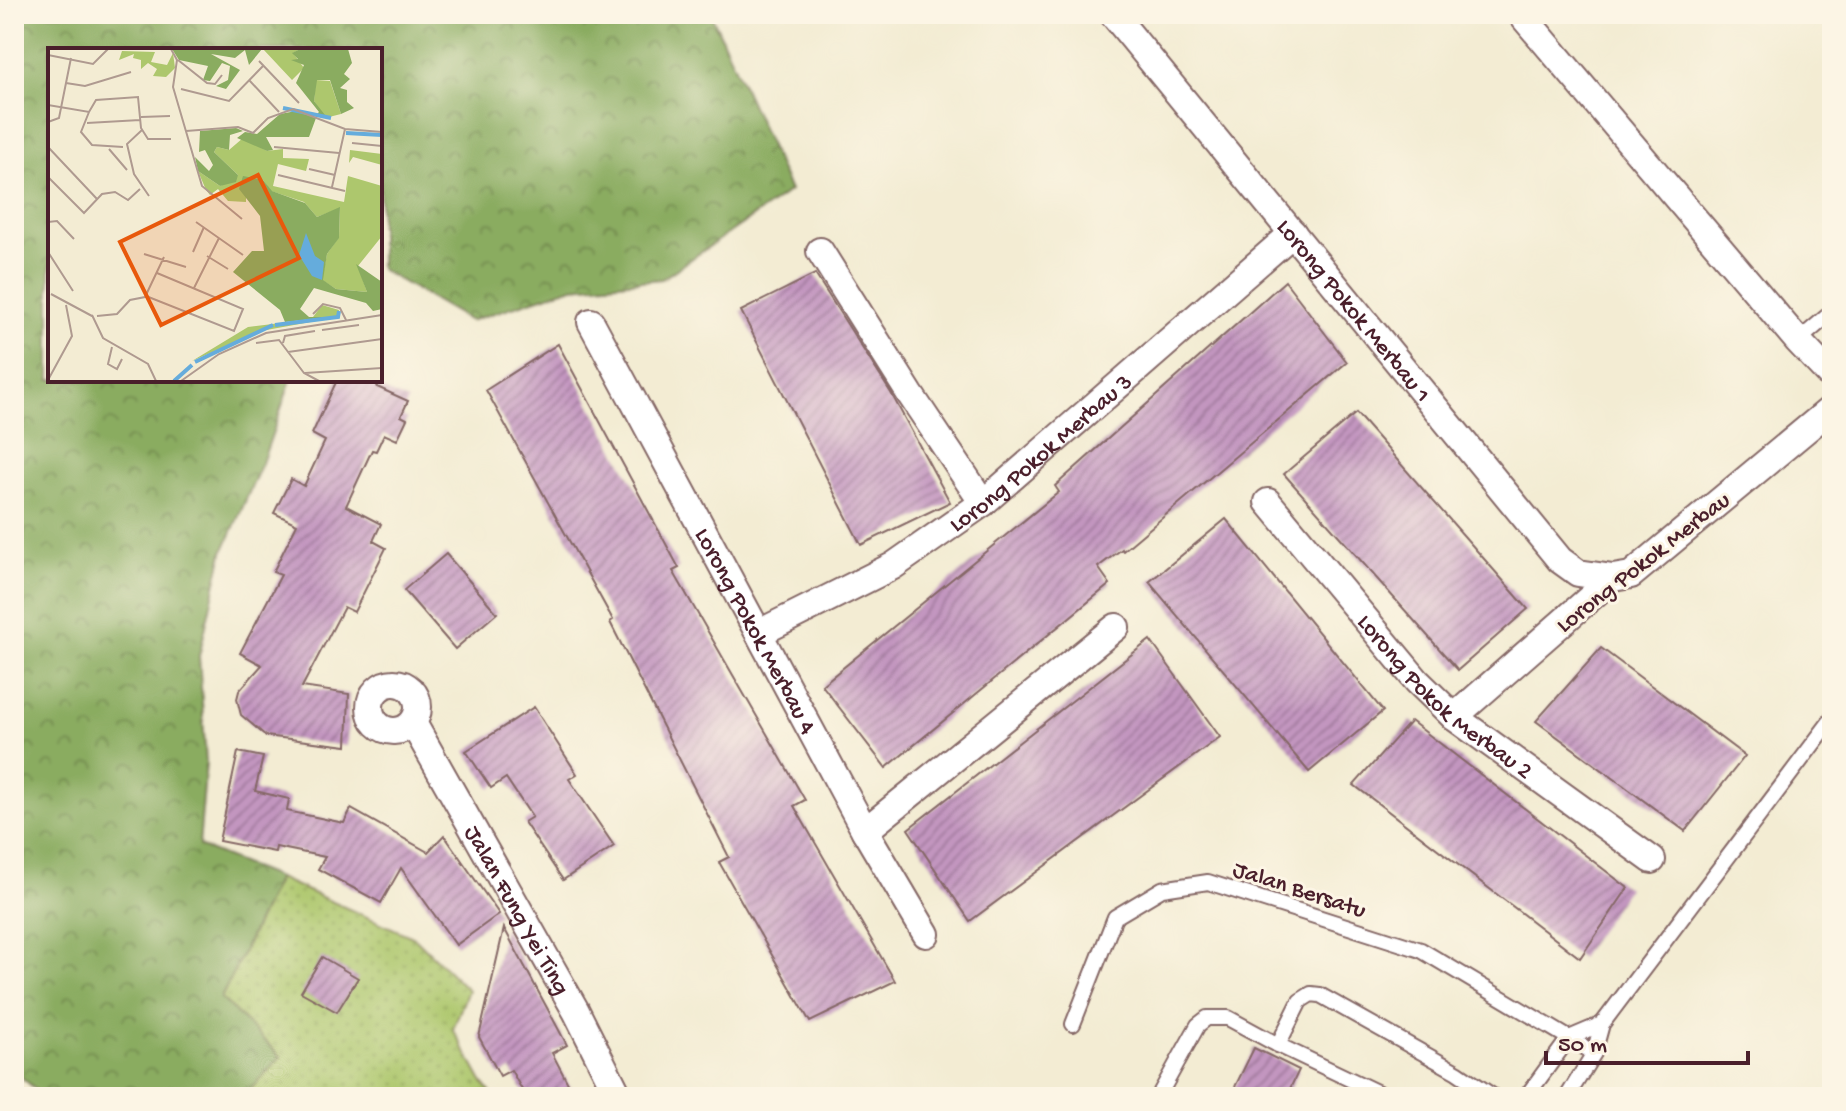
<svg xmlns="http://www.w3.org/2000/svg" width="1846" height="1111" viewBox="0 0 1846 1111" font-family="'Gochi Hand',sans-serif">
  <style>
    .grass { fill: url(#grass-dots); stroke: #7c734c; stroke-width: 2 }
    .forest { fill: url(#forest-crowns); stroke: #6a6646; stroke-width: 2 }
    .building { fill: url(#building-hatch) }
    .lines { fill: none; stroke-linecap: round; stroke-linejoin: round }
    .lane-casing { stroke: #856766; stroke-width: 18 }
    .street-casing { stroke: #856766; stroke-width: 30 }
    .lane { stroke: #fff; stroke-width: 14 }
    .street { stroke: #fff; stroke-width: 26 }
    .labels { text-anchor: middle; stroke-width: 6; stroke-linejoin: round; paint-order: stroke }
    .street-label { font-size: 24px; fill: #4a1f2b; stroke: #fcf5e5 }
    .inset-river { fill: none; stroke: #65acdc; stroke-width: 4 }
    .inset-road { fill: none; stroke: #af9a90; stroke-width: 2 }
    .view { fill: #e8590c; fill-opacity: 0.15; stroke: #e8590c; stroke-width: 4 }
    .inset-edge { fill: none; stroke: #4a1f2b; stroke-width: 4 }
  </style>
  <defs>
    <pattern id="grass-dots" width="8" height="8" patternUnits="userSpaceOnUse" patternTransform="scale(2)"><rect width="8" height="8" fill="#adc76d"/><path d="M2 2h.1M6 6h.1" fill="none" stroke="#96aa5f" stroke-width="1.8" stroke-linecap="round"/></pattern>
    <pattern id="forest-crowns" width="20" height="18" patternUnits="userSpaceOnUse" patternTransform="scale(2)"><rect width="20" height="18" fill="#8aac60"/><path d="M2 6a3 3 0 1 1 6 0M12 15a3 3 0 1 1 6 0" fill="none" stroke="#738b4f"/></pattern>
    <pattern id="building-hatch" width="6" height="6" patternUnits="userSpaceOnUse" patternTransform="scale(2)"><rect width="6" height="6" fill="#c396c0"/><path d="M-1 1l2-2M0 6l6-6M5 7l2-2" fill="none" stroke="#a07a9c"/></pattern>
  </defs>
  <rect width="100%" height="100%" fill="#fcf5e5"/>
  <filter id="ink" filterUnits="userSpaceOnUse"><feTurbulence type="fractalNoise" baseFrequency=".0125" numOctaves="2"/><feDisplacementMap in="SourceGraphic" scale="16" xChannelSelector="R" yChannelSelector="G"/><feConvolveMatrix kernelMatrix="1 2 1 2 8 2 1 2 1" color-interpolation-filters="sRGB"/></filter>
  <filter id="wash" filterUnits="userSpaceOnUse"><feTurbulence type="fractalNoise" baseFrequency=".006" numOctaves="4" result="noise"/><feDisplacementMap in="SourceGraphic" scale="32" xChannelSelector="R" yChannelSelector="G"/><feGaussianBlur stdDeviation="1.8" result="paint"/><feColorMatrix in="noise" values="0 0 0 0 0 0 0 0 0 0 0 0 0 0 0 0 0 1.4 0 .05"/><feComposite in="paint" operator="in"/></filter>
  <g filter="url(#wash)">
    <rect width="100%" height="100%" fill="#f3ecd3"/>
    <path class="grass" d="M278,878l137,60 53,52 -15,39 28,51 13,17h-251l38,-40 -60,-59z"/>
    <path class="forest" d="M14,14h697l79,177 -128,88 -89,8 -103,34 -90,-52v-219h-330v330h241l-29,83 -39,89 -24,104 7,106 -7,84 79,32 -57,120 60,59 -38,40h-198l-31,-26z"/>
    <g id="blocks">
      <g class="building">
        <path d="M815,274l76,119 59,109 -89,43 -120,-234z"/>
        <path d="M1285,281l62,81 -224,189 -1,-2 -24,18 12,17 -224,184 -64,-83 237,-193 -4,-6z"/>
        <path d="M558,344l121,224 -6,3 132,229 -11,6 101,175 -85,41 -91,-160 10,-5 -119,-235 3,-2 -127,-230z"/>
        <path d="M337,380h44l-4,7 31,14 -7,15 6,3 -10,21 -13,-6 -8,17 -4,-1 -26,56 35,18 -8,17 13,7 -32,64 -10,-5 -42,80 47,7 -2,52 -81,-10 -25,-21 -4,-16 2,-8 23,-26 -22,-12 41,-78 -8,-3 24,-48 -23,-11 17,-34 13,7 21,-45 -13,-7z"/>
        <path d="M1356,413l172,196 -70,61 -174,-196z"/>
        <path d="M1226,519l157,192 -74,61 -160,-190z"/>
        <path d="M446,554l51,59 -42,36 -51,-59z"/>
        <path d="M1150,640l70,97 -250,184 -62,-92z"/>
        <path d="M1601,648l144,108 -60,75 -149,-110z"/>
        <path d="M534,707l43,67 -8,5 45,67 -51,34 -39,-58 8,-5 -26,-39 -15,10 -25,-37z"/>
        <path d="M1411,721l217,167 -48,70 -226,-173z"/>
        <path d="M238,752l25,5 -8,34 34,8 -2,12 57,12 7,-14 77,43 16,-17 55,79 -43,31 -55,-77 -20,35 -63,-34 7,-12 -49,-10 -1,5 -56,-11z"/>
        <path d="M504,928l63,117 -15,8 23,44h-49l-15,-27 -11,6 -21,-39z"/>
        <path d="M322,957l36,21 -21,34 -36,-20z"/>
        <path d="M1254,1048l45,22 -13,27h-56z"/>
      </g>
    </g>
  </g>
  <g filter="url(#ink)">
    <use href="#blocks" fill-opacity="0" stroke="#856766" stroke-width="2"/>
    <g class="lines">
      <g class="lane-casing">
        <g id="lane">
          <path d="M1798,341l34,-29"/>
          <path d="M1073,1024l42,-107 47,-28 46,-7 213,68 173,103"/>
          <path d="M1278,1045l22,-44 11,-7 9,1 137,77 37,25"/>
          <path d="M1158,1097l40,-72 9,-7h21l50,27 109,52"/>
          <path d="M1526,1097l43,-59 33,-14"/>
          <path d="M1567,1097l27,-44 8,-29 230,-305"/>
        </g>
      </g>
      <g class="street-casing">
        <g id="street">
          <path id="s1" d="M1113,14l447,546 18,13 35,5"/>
          <path d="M1521,14l277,327 34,36"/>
          <path d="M820,251l90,143 73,109"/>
          <path id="s2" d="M591,322l274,509 61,103"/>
          <path id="s3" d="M1268,502l149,179 37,36 198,143"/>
          <path id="s4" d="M759,633l134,-67 90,-63 310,-270"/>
          <circle cx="394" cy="707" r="24"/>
          <path d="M1454,717l159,-139 18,-3 201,-167"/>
          <path id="s5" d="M413,723l163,288 43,86"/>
          <path d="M865,831l251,-204"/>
        </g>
      </g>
      <use href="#lane" class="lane"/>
      <use href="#street" class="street"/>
    </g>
  </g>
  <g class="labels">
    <g class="street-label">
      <text dy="8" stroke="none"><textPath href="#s1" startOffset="382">Lorong Pokok Merbau 1</textPath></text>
      <text dy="8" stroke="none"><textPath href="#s4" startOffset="336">Lorong Pokok Merbau 3</textPath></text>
      <text transform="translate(1642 561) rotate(-38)" y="8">Lorong Pokok Merbau</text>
      <text dy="8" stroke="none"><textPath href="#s2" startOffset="350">Lorong Pokok Merbau 4</textPath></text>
      <text dy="8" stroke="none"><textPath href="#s3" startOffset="264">Lorong Pokok Merbau 2</textPath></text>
      <text transform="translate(1300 888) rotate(18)" y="8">Jalan Bersatu</text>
      <text dy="8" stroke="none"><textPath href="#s5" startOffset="214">Jalan Fung Yei Ting</textPath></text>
    </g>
  </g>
  <g transform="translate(48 48)">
    <rect width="334" height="334" fill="#f3ecd3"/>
    <path d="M215,1h37l-7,4 11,15 -12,12zM74,3l33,1 -4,10 16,3 6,-12 2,15 -9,9 -13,-1 4,-7 -9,-6 -7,6v-9l-8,-2 1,-4 -15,6zM268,32l14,1 11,33 -16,4 -11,-17zM195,90l24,13 16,-2v9l26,1 -3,12 -28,-7 -5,22 71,16 4,-26 34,10v50l-24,30 9,26 -31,-3 -14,-9 5,-26 12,-17 1,-29 -23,9 -13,-15 -33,-11 -8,-11 -17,11v11l-18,-1 -10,-12 -8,6 -4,-5 -8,-19 22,15 10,-5 8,-6 -24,-23 3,-5 12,3zM302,102l32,4v11l-29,-8 -4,6zM274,257l17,5 -1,7 -77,14 -69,30 56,-34 82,-10h-17z" fill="#adc76d"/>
    <path d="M124,1h90l-13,16 -4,-15 -10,8 -24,-4 29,16 -14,19 -10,-3 12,-6 2,-14 -8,-3 -12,18 -7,-1 5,-14 -29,-6zM252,1h48l4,14 -8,11 6,5 -10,9 7,2v12l7,6 -13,6 -11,-34h-13l-3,21 11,14h-9l3,-3 -23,-29 8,-18 -13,-5 7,-1 -6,-6zM248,63l20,7 -7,19h-43l7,13 -6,1 -30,-13 8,-6 12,2 23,-20zM188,80l7,3 -13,4 -1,15 -12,-3 -3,5 24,23 -2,7 -16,4 -22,-15 -3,-14 14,14 4,-6 -8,-15 -6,2 1,-21zM195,128l20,4 9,11 33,12 12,14 23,-10 -1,31 -12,16 -4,26 13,9 31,3 -11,-28 26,18v27l-9,2 -7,-8 -52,-15 -14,21 9,8h21l-45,5 -5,-12 -47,-38 19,-21h12l-4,-35 -21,-27z" fill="#8aac60"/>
    <path d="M258,185l9,23 9,6 -2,18 -10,-4 -13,-21z" fill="#65acdc"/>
    <path class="inset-river" d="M235,60l48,10M298,85l36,2M227,277l63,-8 1,-6M147,314l78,-37M126,333l18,-16"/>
    <path class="inset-road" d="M123,1l6,11 -4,27 29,99 40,33M0,7l45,9 15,-15M130,12l29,23 8,1 7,-9M211,13l40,42M201,32l30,32M18,35l19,3 46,-14M133,41l48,12 34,-35M0,57l41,7 7,-12 42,-3 3,31 7,11h23M41,64l-8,20 11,13 31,2M93,69l29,-1M0,74l11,-4 12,-60M39,75l53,-3M94,82l-15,14 7,30 15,22M138,83l52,-4 15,6 15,-15 25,-9 52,20 37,3M304,95l30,3M0,99l49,52M226,99l65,6M61,101l18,21M261,121l26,6M230,127l67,16M0,129l36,36 18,-19 13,-2 13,8 12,-11M284,139l13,-58M0,174l9,-1 17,18M148,174l47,33M0,204l25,39M145,204l11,-25M96,206l42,13M159,208l21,13M146,240l25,-50M3,246l41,22M98,248l88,35 9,-22 -86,-36M265,266l10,-10 17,4 6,12M44,267l11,23 45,26 8,17M49,268l20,-2 13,-14 15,-3 19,-40M274,282l37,-5M208,295l23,-3 25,33 15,8M235,295l2,-7 30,-5M64,299l-4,17 9,5 5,-10M240,304l94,-13M257,325l77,-5M0,332l24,-44 -6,-31M133,333l38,-27 47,-21 116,-18"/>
    <path class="view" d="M210,127l41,83 -138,67 -41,-83z"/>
    <rect width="334" height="334" class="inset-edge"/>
  </g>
  <rect width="1846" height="1111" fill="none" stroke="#fcf5e5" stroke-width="48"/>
  <path d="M1546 1051v12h202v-12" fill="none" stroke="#4a1f2b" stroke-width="4"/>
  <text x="1558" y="1051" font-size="24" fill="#4a1f2b" stroke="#fcf5e5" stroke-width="6" paint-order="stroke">50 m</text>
</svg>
